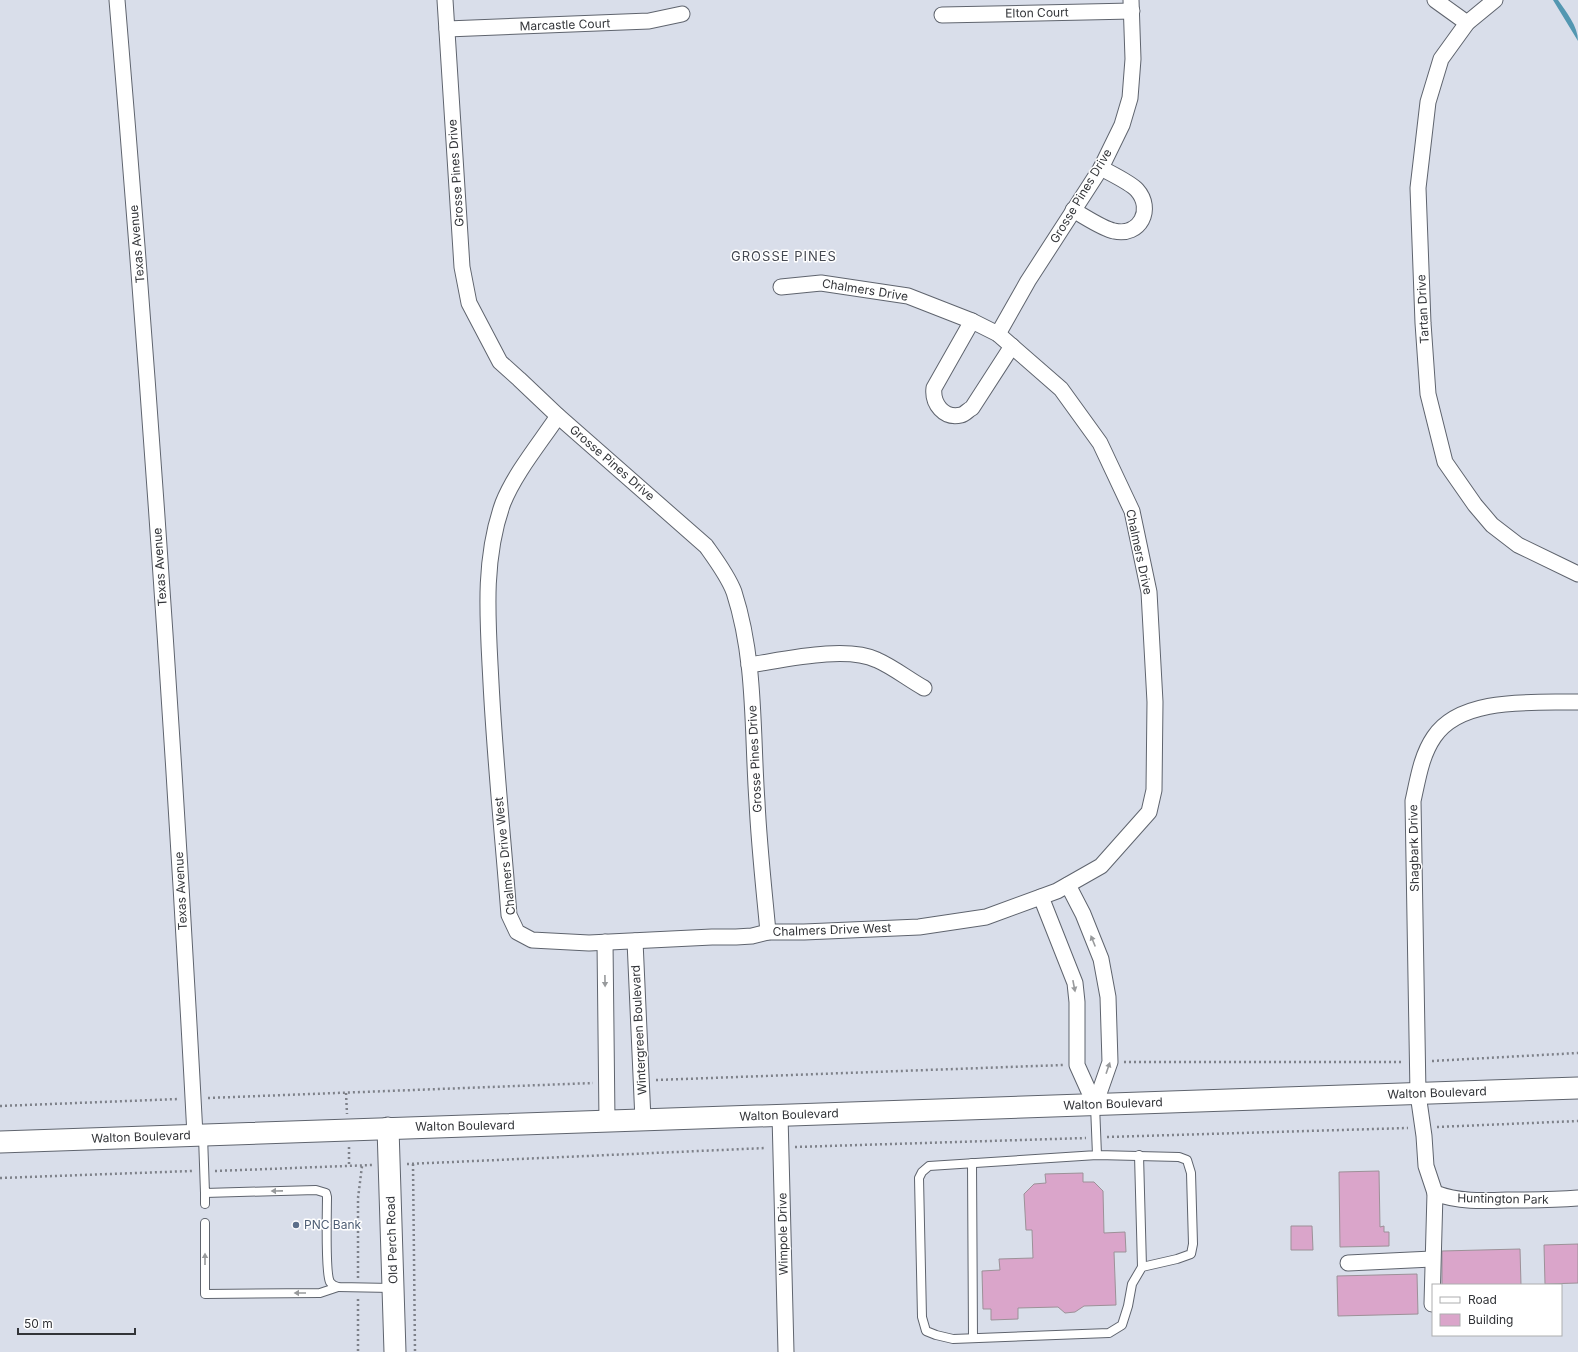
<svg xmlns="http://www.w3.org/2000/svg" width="1578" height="1352" viewBox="0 0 1578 1352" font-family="Inter,sans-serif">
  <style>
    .water { fill: #5397b1 }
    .building { fill: #daa5ca; stroke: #9c9198 }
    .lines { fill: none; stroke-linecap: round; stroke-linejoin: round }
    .lane-casing { stroke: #5f646e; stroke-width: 10 }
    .street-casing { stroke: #5f646e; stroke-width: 17 }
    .secondary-casing { stroke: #5f646e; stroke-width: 23 }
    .path { stroke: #7e8189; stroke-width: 2.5; stroke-dasharray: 2 3; stroke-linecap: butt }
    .lane { stroke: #fff; stroke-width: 8 }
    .street { stroke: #fff; stroke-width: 15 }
    .secondary { stroke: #fff; stroke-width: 21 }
    .oneway { fill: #989a9c }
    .service-dot { fill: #5c6f8a; stroke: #fff; stroke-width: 1.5 }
    .labels { text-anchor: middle; stroke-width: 3; stroke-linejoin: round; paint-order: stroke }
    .street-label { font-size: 12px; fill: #323438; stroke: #fff }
    .service-label { font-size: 12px; fill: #4e5e75; stroke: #fff; text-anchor: start }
    .neighbourhood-label { font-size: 13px; letter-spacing: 1px; fill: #444851; stroke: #fff }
  </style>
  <rect width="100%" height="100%" fill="#d9deea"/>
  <path class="water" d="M1553,0h5c8,12 20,26 20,41z"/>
  <g class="building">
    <path d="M1379,1171l1,56 4,-1v6h5v14l-49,1 -1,-75z"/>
    <path d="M1083,1173v9h11l9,9 1,42 21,-1 1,20h-12l2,53 -32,1 -9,6 -10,1 -7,-6 -40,1v11l-27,1v-11h-8l-1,-38 18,-1 -1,-11 34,-1 -1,-28h-6l-2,-36 10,-10 12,-1 -1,-9z"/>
    <path d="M1291,1226h21l1,24h-22z"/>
    <path d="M1578,1244v39l-33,1 -1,-39z"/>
    <path d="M1520,1249l1,36h-79v-34z"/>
    <path d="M1417,1274l1,40 -80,2 -1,-40z"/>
  </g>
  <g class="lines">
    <g class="lane-casing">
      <g id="lane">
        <path d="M1095,1105l2,50 82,2 8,3 4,13 2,71 -2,10 -14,5 -35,8 -10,17 -4,22 -6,19 -13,8 -156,6 -17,-4 -10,-4 -4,-14 -3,-139 3,-6 7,-6 168,-11"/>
        <path d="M203,1136l2,57 111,-3 10,3 1,4c0,13 -2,76 3,85 2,3 4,4 8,5l54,1"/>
        <path d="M1139,1155l3,112"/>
        <path d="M972,1163l1,175"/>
        <path d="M205,1193v11"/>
        <path d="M205,1223v71l115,-1 18,-6"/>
      </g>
    </g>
    <g class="street-casing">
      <g id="street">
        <path d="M117,0c32,378 58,756 78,1135"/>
        <path d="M445,0l17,267 7,36 31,59 19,17 39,37 148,130c10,14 22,30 28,46 22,68 18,140 23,210 2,43 7,87 11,130"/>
        <path d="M1435,0l32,23"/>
        <path d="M1495,0l-28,23 -26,36 -13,43 -10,86 5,135 5,71 17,68 30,43 17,20 26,20 60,29"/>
        <path d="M942,15l190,-4"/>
        <path d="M447,29l202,-8 33,-7"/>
        <path d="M1073,210c11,6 30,19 41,21 26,6 40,-22 23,-41 -6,-7 -27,-17 -36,-22"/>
        <path d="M972,321l-38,67c-2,16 10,31 27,27 4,-1 7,-5 11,-7l40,-62"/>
        <path d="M998,334l30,-53 73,-113 21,-43 8,-27 3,-39 -2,-59"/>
        <path d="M558,416c-18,27 -43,57 -55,87 -21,58 -15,120 -12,180 4,78 12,155 18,232l8,17 15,8 57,3 123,-6h24l16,-1 16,-4h36l115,-5 67,-10 71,-26 44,-25 48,-54 5,-22 1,-88 -6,-110 -17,-81 -32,-68 -39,-54 -63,-55 -26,-13 -64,-25 -87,-13 -40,4"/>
        <path d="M749,665c34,-5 97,-20 128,-5 16,7 31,19 47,28"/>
        <path d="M1578,702c-43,1 -117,-6 -144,35 -13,19 -16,42 -21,64l5,293 6,42 2,30 9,27c23,9 48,8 72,7 24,0 47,0 71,-2"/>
        <path d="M1068,885l15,29 18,45 7,38 2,65 -15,43"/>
        <path d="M1041,897l34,86 2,19v63l18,40"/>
        <path d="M635,941l8,179"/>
        <path d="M605,942l2,179"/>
        <path d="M780,1115l6,237"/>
        <path d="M1348,1263l84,-4"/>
        <path d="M1432,1304l3,-111"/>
      </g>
    </g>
    <g class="secondary-casing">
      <g id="secondary">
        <path d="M388,1128l7,224"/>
        <path d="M0,1142l1578,-54"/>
      </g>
    </g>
    <g class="path">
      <path d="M1432,1061l146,-8"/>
      <path d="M1124,1062h279"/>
      <path d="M656,1080l407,-15"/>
      <path d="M346,1093l1,21"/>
      <path d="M208,1098l385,-15"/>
      <path d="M0,1106l179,-7"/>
      <path d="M1437,1127l141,-6"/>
      <path d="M1107,1137l301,-9"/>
      <path d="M349,1147v19"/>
      <path d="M795,1147l291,-9"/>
      <path d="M407,1164l359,-16"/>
      <path d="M413,1164l2,188"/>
      <path d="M215,1171l157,-6"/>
      <path d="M0,1178l192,-7"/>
      <path d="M358,1278v-80l4,-32"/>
      <path d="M358,1299v53"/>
    </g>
    <use href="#lane" class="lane"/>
    <use href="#street" class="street"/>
    <use href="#secondary" class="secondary"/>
  </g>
  <defs><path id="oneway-solid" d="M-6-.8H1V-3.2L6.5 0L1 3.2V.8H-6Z"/></defs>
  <g class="oneway">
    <use href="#oneway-solid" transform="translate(1093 941) rotate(-112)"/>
    <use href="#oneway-solid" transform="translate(605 981) rotate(89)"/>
    <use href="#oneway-solid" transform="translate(1074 986) rotate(79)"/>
    <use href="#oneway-solid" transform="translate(1108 1068) rotate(-71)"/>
    <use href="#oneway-solid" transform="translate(277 1191) rotate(179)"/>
    <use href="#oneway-solid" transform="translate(205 1259) rotate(-90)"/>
    <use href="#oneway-solid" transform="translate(300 1293) rotate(180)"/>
  </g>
  <circle class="service-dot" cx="296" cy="1225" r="4"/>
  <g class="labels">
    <g class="street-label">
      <text transform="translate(1037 13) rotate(-1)" y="4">Elton Court</text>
      <text transform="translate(565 25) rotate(-2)" y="4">Marcastle Court</text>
      <text transform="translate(456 173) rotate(-94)" y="4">Grosse Pines Drive</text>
      <text transform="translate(1081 196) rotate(-59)" y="4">Grosse Pines Drive</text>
      <text transform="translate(137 244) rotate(-95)" y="4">Texas Avenue</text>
      <text transform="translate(865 290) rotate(9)" y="4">Chalmers Drive</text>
      <text transform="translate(1423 309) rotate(-93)" y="4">Tartan Drive</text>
      <text transform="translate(612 463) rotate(41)" y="4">Grosse Pines Drive</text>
      <text transform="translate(1139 552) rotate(78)" y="4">Chalmers Drive</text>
      <text transform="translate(160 567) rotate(-94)" y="4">Texas Avenue</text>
      <text transform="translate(755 759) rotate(-93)" y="4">Grosse Pines Drive</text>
      <text transform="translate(1414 848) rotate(-91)" y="4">Shagbark Drive</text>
      <text transform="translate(505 856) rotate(-96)" y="4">Chalmers Drive West</text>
      <text transform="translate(181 891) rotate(-93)" y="4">Texas Avenue</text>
      <text transform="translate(832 930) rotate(-2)" y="4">Chalmers Drive West</text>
      <text transform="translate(639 1030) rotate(-93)" y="4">Wintergreen Boulevard</text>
      <text transform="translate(1437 1093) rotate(-2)" y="4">Walton Boulevard</text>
      <text transform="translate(1113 1104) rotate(-2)" y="4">Walton Boulevard</text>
      <text transform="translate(789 1115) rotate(-2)" y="4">Walton Boulevard</text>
      <text transform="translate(465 1126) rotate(-1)" y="4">Walton Boulevard</text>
      <text transform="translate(141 1137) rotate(-2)" y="4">Walton Boulevard</text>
      <text transform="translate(1503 1199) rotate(1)" y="4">Huntington Park</text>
      <text transform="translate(783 1234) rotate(-91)" y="4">Wimpole Drive</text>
      <text transform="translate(392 1240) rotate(-92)" y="4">Old Perch Road</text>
    </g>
    <g class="service-label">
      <text x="304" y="1229">PNC Bank</text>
    </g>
    <g class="neighbourhood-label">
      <text x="784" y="261">GROSSE PINES</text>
    </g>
  </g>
  <rect x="1432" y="1284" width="130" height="52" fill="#ffffff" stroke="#adaeaf"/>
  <rect x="1440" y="1297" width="20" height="6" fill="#ffffff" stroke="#adaeaf"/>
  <text x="1468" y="1304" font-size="12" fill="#323438">Road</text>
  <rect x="1440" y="1314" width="20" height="12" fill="#daa5ca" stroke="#adaeaf"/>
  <text x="1468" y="1324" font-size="12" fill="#323438">Building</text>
  <path d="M18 1328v6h117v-6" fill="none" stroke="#323438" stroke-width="2"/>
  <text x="24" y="1328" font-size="12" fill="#323438" stroke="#ffffff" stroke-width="3" paint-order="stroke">50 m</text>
</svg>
